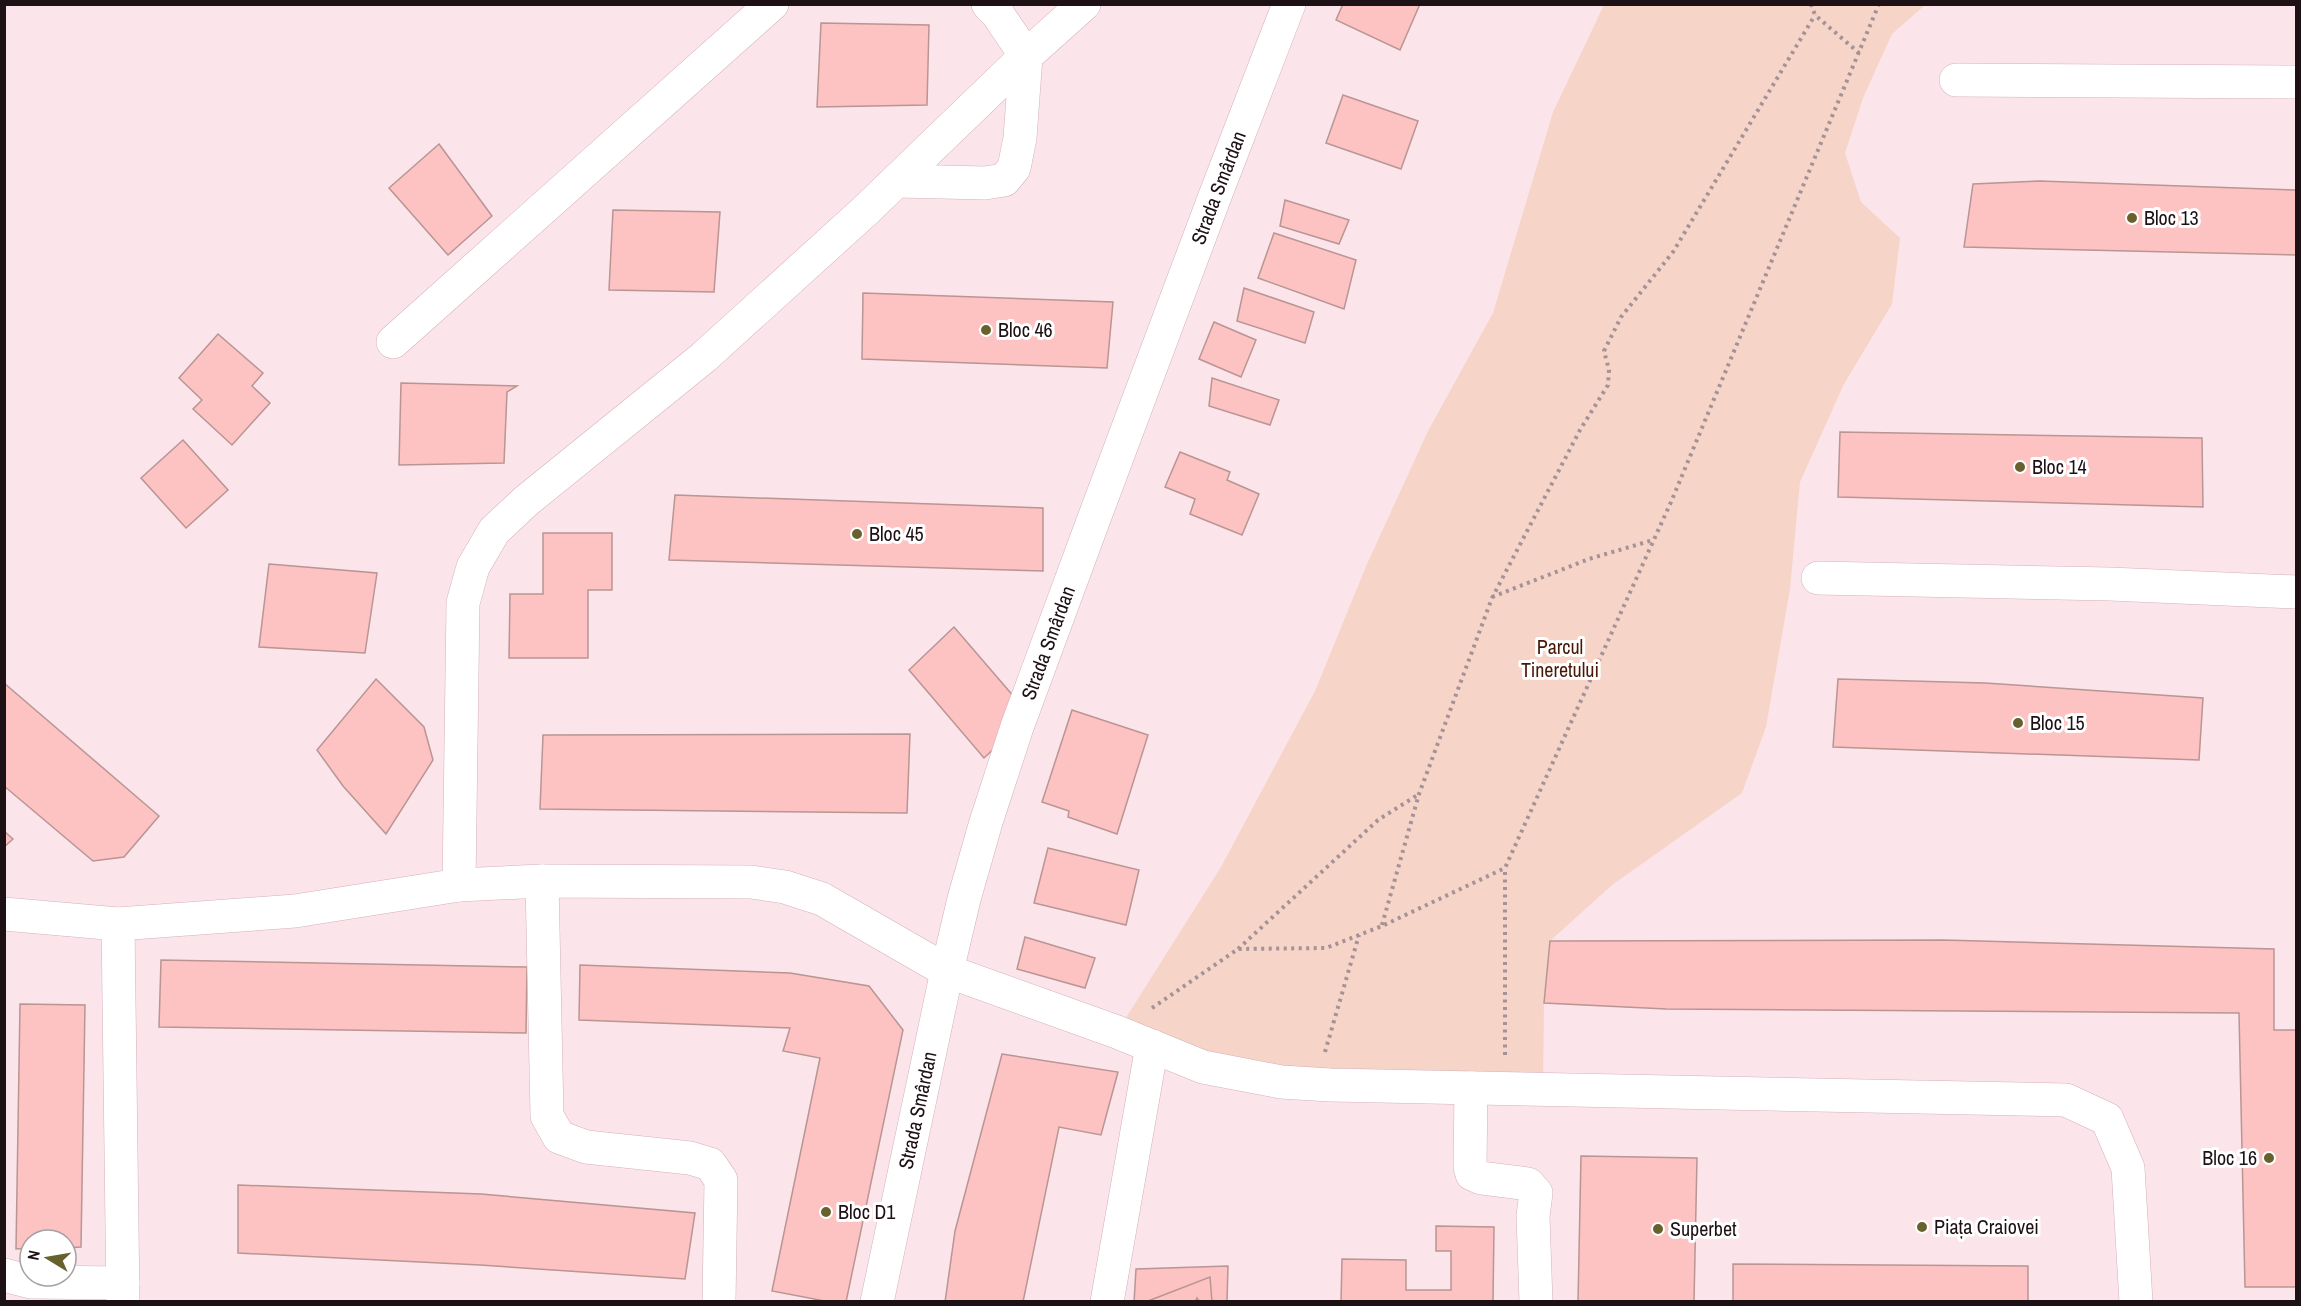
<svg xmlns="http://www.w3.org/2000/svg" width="2301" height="1306" viewBox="0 0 2301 1306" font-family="'Archivo Narrow',sans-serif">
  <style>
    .green { fill: #f6d4c8 }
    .building { fill: #fdc2c2; stroke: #b99594; stroke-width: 1.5 }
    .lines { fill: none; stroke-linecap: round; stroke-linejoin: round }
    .minor-casing { stroke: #d4b0bb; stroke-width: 34 }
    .path { stroke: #a59297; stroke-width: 4; stroke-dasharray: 3 4.5; stroke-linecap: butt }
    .minor { stroke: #fff; stroke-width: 33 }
    .poi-dot { fill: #68612e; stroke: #fff; stroke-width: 2 }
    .labels { text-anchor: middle; stroke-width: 6; stroke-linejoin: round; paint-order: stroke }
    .street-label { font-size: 20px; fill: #1e1115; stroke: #fff }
    .poi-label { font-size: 20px; fill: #1e1115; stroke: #fff; text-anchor: start }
    .park-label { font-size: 20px; fill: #481806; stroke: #fff }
  </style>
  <rect width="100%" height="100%" fill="#fbe5eb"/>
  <path class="green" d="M1604,5h321l-33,29 -29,64 -18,55 16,49 39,36 -8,66 -48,80 -44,98 -10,107 -24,138 -24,66 -130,92 -62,56 -6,62 -1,86 -213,-4 -213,-53 104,-165 94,-176 52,-127 61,-133 65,-118 60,-201z"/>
  <g class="building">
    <path d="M1343,4h77l-20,46 -64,-30z"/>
    <path d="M821,23l108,2 -2,80 -110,2z"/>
    <path d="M1343,95l75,26 -17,48 -75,-26z"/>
    <path d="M439,144l53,72 -44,39 -59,-67z"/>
    <path d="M2040,181l256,9v65l-332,-8 9,-63z"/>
    <path d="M1285,200l64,20 -10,24 -59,-18z"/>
    <path d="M613,210l107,2 -6,80 -105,-2z"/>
    <path d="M1274,233l82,27 -12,49 -86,-31z"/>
    <path d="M1244,288l70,24 -9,31 -68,-22z"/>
    <path d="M863,293l250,9 -6,66 -245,-9z"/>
    <path d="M1214,322l42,18 -15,37 -42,-18z"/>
    <path d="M218,334l45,39 -11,13 18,17 -38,42 -39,-36 9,-9 -23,-22z"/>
    <path d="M1212,378l67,22 -9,25 -61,-19z"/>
    <path d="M401,383l116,3 -10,6 -3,71 -105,2z"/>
    <path d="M1840,432l362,6 1,69 -365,-10z"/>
    <path d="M183,440l45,50 -42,38 -45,-50z"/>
    <path d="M1180,452l50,20 -3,8 32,14 -17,41 -52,-21 5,-15 -30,-12z"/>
    <path d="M675,495l368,13v63l-374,-11z"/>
    <path d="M543,533h69v57h-24v68h-79l1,-64h33z"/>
    <path d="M269,564l108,9 -12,80 -106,-6z"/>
    <path d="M954,627l61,71 -12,42 -19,18 -75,-88z"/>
    <path d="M376,679l48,48 9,33 -47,74 -43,-48 -26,-36z"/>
    <path d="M1838,679l147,4 218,15 -4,62 -366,-13z"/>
    <path d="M4,683l155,133 -35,41 -31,4 -89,-75z"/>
    <path d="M1072,710l76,25 -31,99 -49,-17 1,-6 -27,-9z"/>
    <path d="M910,734l-3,79 -367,-4 3,-74z"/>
    <path d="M4,831l9,8 -9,8z"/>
    <path d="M1048,848l91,22 -13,55 -92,-22z"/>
    <path d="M1025,937l70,21 -10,30 -68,-19z"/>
    <path d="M1943,940l331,9v81h22v257h-51l-6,-274 -573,-4 -122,-6 6,-62z"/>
    <path d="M161,960l366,7 -1,66 -367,-6z"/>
    <path d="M580,965l210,8 79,13 34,44 -57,272h-16l-58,-11 48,-233 -37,-7 7,-23 -211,-8z"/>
    <path d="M20,1004l65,1 -4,242 -15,1v-8h-36v8l-14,1z"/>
    <path d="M1002,1054l116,18 -17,63 -42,-8 -36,175h-78l10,-71z"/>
    <path d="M1581,1156l116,2 -3,144h-116z"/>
    <path d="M238,1185l243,9 214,19 -10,66 -205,-14 -242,-12z"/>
    <path d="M1436,1226l58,1 -1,75h-152l1,-43 64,1v30h45v-39h-15z"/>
    <path d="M1733,1264l295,2v36h-295z"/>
    <path d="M1228,1266l-1,36h-93l2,-33z"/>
    <path d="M1210,1277l2,25h-12l-3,-4 -2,4 -47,-1z"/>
  </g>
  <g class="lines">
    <g class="minor-casing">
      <g id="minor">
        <path d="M1956,80l340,2"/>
        <path d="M897,181l88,2 19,-3 10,-12 6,-30 6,-82 -29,-43 -9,-9"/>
        <path d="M393,342l379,-338"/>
        <path d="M1818,578l292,6 186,8"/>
        <path d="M542,881l5,235 12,21 27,10 104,11 20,6 11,16 -2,122"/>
        <path d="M459,885l4,-282 10,-36 21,-36 32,-30 178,-144 161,-146 161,-155 58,-52"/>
        <path d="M4,914l114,10 177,-13 164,-26 83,-4 209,1 34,5 37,12 125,72 170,61 86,35 78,15 49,3 736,15 41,19 21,49 8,134"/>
        <path d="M118,924l5,378"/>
        <path d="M1471,1088l-1,79 2,7 9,4 47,6 8,9 -3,23 3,86"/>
        <path d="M4,1275l27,7 92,1"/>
        <path id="s1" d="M877,1302l70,-331 17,-72 22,-77 31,-95 75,-203 123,-328 74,-192"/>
        <path d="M1107,1302l45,-256"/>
      </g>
    </g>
    <g class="path">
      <path d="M1811,4l4,11 44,38"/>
      <path d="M1492,597l97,-38 64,-19"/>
      <path d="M1382,925l37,-131 73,-196 88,-168 28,-45 1,-15 -5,-19 17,-34 52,-65 142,-237"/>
      <path d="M1238,949l140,-129 41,-26"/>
      <path d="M1152,1008l86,-59 88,-1 56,-22 123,-58 166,-366 208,-498"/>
      <path d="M1325,1052l34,-117"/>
      <path d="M1505,1055v-187"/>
    </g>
    <use href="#minor" class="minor"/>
  </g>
  <g class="poi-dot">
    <circle cx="2132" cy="218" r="6"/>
    <circle cx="986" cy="330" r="6"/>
    <circle cx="2020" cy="467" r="6"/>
    <circle cx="857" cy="534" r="6"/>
    <circle cx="2018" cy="723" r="6"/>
    <circle cx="2269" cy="1158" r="6"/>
    <circle cx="826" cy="1212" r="6"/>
    <circle cx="1922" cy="1227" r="6"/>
    <circle cx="1658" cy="1229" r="6"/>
  </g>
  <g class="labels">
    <g class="street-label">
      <text dy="7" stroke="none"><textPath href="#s1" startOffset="1168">Strada Smârdan</textPath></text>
      <text dy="7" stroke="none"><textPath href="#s1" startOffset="682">Strada Smârdan</textPath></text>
      <text dy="7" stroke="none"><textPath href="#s1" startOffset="196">Strada Smârdan</textPath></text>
    </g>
    <g class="poi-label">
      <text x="2144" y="225">Bloc 13</text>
      <text x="998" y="337">Bloc 46</text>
      <text x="2032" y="474">Bloc 14</text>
      <text x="869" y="541">Bloc 45</text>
      <text x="2030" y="730">Bloc 15</text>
      <text x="2257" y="1165" text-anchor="end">Bloc 16</text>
      <text x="838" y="1219">Bloc D1</text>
      <text x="1934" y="1234">Piața Craiovei</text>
      <text x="1670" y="1236">Superbet</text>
    </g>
    <g class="park-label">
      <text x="1560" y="654">Parcul<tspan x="1560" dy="23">Tineretului</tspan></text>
    </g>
  </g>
  <rect width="2301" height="1306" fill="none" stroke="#1e1115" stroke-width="12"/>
  <g transform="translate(48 1258) rotate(281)"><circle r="28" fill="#ffffff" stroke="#a5a0a1" stroke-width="1.5"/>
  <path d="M0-4.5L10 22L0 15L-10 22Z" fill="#68612e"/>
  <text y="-9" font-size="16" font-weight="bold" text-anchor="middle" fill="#1e1115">N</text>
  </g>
</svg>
